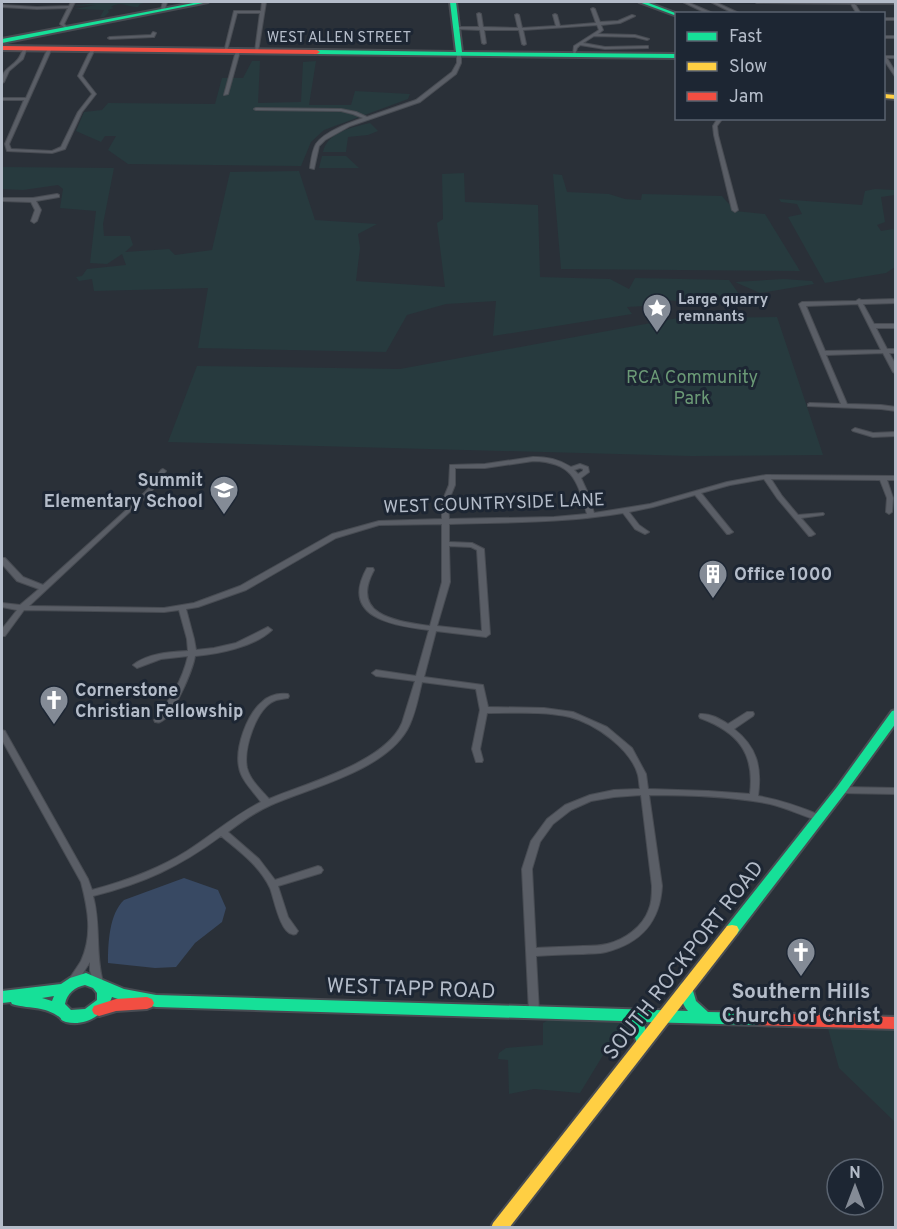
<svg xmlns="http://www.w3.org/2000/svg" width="897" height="1229" viewBox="0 0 897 1229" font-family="Overpass,sans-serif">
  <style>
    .green { fill: #273a3e }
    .water { fill: #384963 }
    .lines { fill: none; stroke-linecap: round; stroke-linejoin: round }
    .street-casing { stroke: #484c53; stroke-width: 2 }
    .fast-casing { stroke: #484c53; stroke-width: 4 }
    .slow-casing { stroke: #484c53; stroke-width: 4 }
    .jam-casing { stroke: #484c53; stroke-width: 4 }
    .street { fill: #5a5e66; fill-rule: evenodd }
    .fast { fill: #16e098; fill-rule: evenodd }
    .slow { fill: #ffcf43; fill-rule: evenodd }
    .jam { fill: #f24e42; fill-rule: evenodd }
    .labels { text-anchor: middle; stroke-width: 6; stroke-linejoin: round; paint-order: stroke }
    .far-street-label { font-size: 15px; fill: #b4bcc9; stroke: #1d2633 }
    .far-poi-label { font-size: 15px; font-weight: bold; fill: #b4bcc9; stroke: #1d2633; text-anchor: start }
    .park-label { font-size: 18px; fill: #6b9a76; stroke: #1d2633 }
    .poi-label { font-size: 18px; font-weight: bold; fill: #b4bcc9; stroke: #1d2633; text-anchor: start }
    .street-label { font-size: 18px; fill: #b4bcc9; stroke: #1d2633 }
    .near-street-label { font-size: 21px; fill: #b4bcc9; stroke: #1d2633 }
    .near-poi-label { font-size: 21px; font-weight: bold; fill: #b4bcc9; stroke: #1d2633 }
  </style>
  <rect width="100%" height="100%" fill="#2a3038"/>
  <g class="green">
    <path d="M102,2h46l-8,2 -2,3c-10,1 -17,-7 -27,0l3,1 -6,2 1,2 -5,5h-4l4,-7 -30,-1 22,-4 -24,1z"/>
    <path d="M252,61h8l-2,42 43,-1 2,-40 13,-1 -7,44h42l4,-14 55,3 -2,5 -84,31 -13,12 -10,24 -173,-2 -20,-14 8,-14h-11l-4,6 -25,-11 8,-19 18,-2 6,-7 107,1 7,-26h21z"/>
    <path d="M370,123l8,8 -10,4 -20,2 -2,15h-23c4,-20 30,-25 47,-29z"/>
    <path d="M322,156h24l13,12h-40z"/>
    <path d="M2,167l112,1 -11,56 1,12h26l3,9 -8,7 44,-3 6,6 37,-5 18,-78 69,-1 16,49 62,4 -19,10 2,14 -4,33 89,6 -8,-64 6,-4 -1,-45 22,-1 1,29 73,3 2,72 70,2 19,10 6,-11 94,2 12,17 -53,5 -33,-3 6,6 -34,2 5,7 -139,22 3,-35 -50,3 -39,11 -21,37 -188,-4 10,-60 -114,3 -2,-12 -13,2 -3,-4 6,-1 5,-7 39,-4 -4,-11 -15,10 -17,-1 6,-52 -36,-3 3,-19 -5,-4 -35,5 -21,-1z"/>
    <path d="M553,174l9,1 5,17 42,2 16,5 16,1 1,-6 80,2 13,15 30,3 35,57 -239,-2z"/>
    <path d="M875,189l20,1v5l-14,2 4,25 -8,3 4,6 12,-2 2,2v36l-9,6 -61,10 -37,-66 14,-3 -5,-10 -16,-2 -2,-3 83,6 3,-14z"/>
    <path d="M784,279l28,2 2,3 -54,9 -25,-11z"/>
    <path d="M777,317l46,138 -132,1 -523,-14 29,-76 203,3 278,-51z"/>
    <path d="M550,1019l73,2 7,3 6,10 -8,9 -6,-1 -14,5 -28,46 -46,-4 -25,5 -1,-34 -10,-1 1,-6 7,-5 37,-3v-22z"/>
    <path d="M827,1025l68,2v95l-56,-54z"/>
  </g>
  <path class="water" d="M184,878l34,12 8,18 -4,14 -27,21 -19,24 -21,1 -47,-5c0,-19 1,-49 16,-63z"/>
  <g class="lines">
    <g class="street-casing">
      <g id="street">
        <path d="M71,2h4l-11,22 3,3 -2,1 -5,-4 8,-16 -31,1 -35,-2v-2l35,2 32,-1z"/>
        <path d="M163,2h4l-2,7 -2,1 -2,-1z"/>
        <path d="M262,2h4l-8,50 -3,-1 5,-38h-23l-10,38 -3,1 10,-41h27z"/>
        <path d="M683,2h4l28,12h-7z"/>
        <path d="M711,2h4l26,12h-6z"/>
        <path d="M755,2h141v2h-41l6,10h-4l-6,-10 -94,-1z"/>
        <path d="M593,8l2,1 5,13 18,-1 14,-6 3,1 -15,7 -19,2 2,5 -5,4 37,1 14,4 -2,1 -12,-3 -41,-1 -11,7 22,4 42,-1h1v2l-43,1 -25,-4 -3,3 -2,7h-2l1,-9 25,-16 -2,-5 -74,5 3,14 -2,1 -2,-1 -3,-14h-35l2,13 -2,1 -2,-1 -2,-13 -23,-1 -2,-1 2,-1h22l-2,-13 2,-1 2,1 2,13 35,1 -3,-13 2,-1 2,1 3,13 34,-2 -3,-11 2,-1 2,1 3,11 36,-3 -5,-14z"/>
        <rect x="884" y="18" width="12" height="2"/>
        <path d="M153,32l3,1 -2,4h-1l-43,2 -2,-1 2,-1 41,-2z"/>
        <rect x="884" y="36" width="12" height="2"/>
        <path d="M25,47l2,1 -4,11 -14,12 -5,11 -2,1c0,-15 8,-14 16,-24 3,-3 4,-9 7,-12z"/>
        <path d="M50,47l2,1 -43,96 2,5 41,2 9,-4 17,-35 14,-18 -14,-18 13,-27 2,-1 2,1 -13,27 14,18 -14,18 -17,37 -13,4 -45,-2 -2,-7 19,-44h-22v-2h24l22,-50z"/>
        <path d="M238,50l2,1 -12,43 -4,1 12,-44z"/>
        <path d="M459,51l2,1v11l-5,11 -36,28 -70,24 -25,14 -6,6 -5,23 -4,-1c1,-7 2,-17 6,-24 8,-12 33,-21 47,-26l-10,-4 -12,-3 -85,-1 -2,-1 2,-1 85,1 15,3 11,5 49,-17 36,-28 5,-9v-11z"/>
        <path d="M884,56h12v2h-9l9,15v5l-12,-18z"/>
        <path d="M718,118h5l-6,8 1,9 20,75 -3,2 -3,-2 -18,-75 -1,-9z"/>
        <path d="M57,194l2,1v2l-23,4 5,9 -4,11 -3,2 -3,-2 4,-11 -4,-8 -29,-1v-3h31z"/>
        <path d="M859,299l2,1 35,-1v4l-33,1 11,20h22v4h-20l11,21h9v4h-7l7,12v9l-3,-2 -10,-19 -57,2 21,49 34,1 15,2v4l-15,-2 -73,-3v-2l2,-1 31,1 -42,-100 3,-2 54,-1zM858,304l23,46 -56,1 -19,-45z"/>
        <path d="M855,428l18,5 23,-1v4l-23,1 -20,-6 -1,-1z"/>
        <path d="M533,457c14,0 25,2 38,10l9,-3 8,3 1,5 -8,6 6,13 7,22 56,-9 77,-22 39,-7 130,1v4h-9l6,18 -1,14 -3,2 -3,-2 1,-14 -7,-18 -109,-1 11,17 16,19 25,-2 1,1 -1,1 -22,3 14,16 -4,2h-2l-32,-38 -13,-19 -34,6 -29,8 30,37 2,2 -4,2h-2l-32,-39 -42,12 -24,5 10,13 10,7 -4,2 -10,-5 -12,-16c-57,10 -116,9 -174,11v18l23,1 12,6 6,85 -4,3 -50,-6 -12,46 59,8 5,22 56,1 29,4 34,15 25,21 14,26 2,15 60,2 42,3c5,-41 -12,-62 -50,-76l-1,-2 1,-2c10,-1 20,5 28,10l19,-12h6l1,2 -1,2 -19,13c23,18 28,38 24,67 23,4 43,11 64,20l1,2 -1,2 -3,1c-16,-5 -32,-13 -49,-17 -39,-8 -81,-9 -121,-9l13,91c-2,36 -21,57 -56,66 -7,2 -15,1 -23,2 -16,0 -31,1 -47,2l3,56 -2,3 -3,1 -3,-1 -2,-3 -7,-143 9,-28 16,-22 18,-14 25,-10 24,-5 26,-1c-1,-5 -1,-10 -2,-14 -7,-26 -42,-51 -68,-58 -26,-6 -55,-4 -83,-4l-7,36 3,11 -1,2h-6l-4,-13 8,-39 -4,-21 -54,-7c-4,16 -7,34 -15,48 -24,41 -95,57 -136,75 -16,7 -30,17 -43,27l31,27 16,21 43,-14 3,1 2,3 -2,3 -43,13 10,31 10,14 -2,3c-1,0 -3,1 -4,0 -12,-2 -18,-36 -22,-46 -10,-22 -31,-37 -49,-52 -42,31 -77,47 -128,60 8,28 2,58 10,86l-2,3 -3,1 -3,-1 -5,-14v-9l-14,22 -3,1 -3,-1 -2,-3c4,-7 9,-13 13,-20 12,-26 7,-52 0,-79l-79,-142v-10l3,1 1,2 82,146 4,11c33,-9 65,-20 95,-39 25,-16 48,-36 74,-49 -8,-11 -20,-22 -22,-35 -4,-19 8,-53 23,-65 7,-7 17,-9 26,-8l1,2 -1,2c-5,1 -10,1 -14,3 -18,8 -31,48 -27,67 3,12 14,22 22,31 37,-16 116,-36 133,-76l13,-42 -39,-5 -4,-3 4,-3 40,6 13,-46c-35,-4 -90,-12 -62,-62h6l1,2c-25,46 23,51 56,56l12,-44v-58l-63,1 -43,13 -90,52 -48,17 -12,2 8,30 2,11 18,-2 22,-5 32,-16 4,3c-18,17 -53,24 -77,26 -2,13 -22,62 -35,66 -2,1 -3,0 -5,0l-1,-2c16,-21 28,-38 34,-64l-27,3 -24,9 -4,-3c15,-12 37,-13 55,-14l-1,-12 -8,-29 -15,2 -140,-2 -19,26h-3v-7l15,-19 -15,-3v-4l18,2 19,-16 -22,-8 -15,-17v-6h3l18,19 20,8 91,-82 13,-13 14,-20 2,-1 3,2 -15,21 -122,114 135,2 30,-5 46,-17 92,-52 47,-13 63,-2v-17l7,-17 1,-20 35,-1zM533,461c40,1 44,19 54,53l-33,3 -105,2 -1,-17 7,-17v-17h30zM580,468l3,1v2l-5,3 -4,-4zM449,546l22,1 6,3 5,81 -45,-5 13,-44zM641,795l11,91c0,8 0,16 -3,23 -6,18 -25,31 -42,35 -8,2 -16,2 -24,2 -16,1 -32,1 -47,2l-4,-79 8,-27 13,-18 18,-14 20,-9 23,-4z"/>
        <path d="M841,787l55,1v6l-55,-1 -3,-1 -1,-2 1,-2z"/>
      </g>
    </g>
    <g class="fast-casing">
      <g id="fast">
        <path d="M199,2h9l-206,41v-4z"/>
        <path d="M450,2h6l6,50 214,2v4l-359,-4 -3,-2 3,-2 139,2z"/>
        <path d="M639,2h7l32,12 -4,1z"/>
        <path d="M896,710v13l-51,70 -108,141 -5,1 -5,-1 -2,-4 2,-4 110,-139 55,-76z"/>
        <path d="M86,973l38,16 32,6 532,16c-6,-6 -10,-20 -7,-27l5,-2 5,2 5,17 12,11 49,1 5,2 2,4 -2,4 -5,2 -114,-3 7,21 -2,4 -5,2 -5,-2 -6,-19 -10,-7 -466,-14 -32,-6 -12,-4c-6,17 -27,30 -46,25 -8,-3 -2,-2 -8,-6 -4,-3 -12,-6 -17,-7 -10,-2 -20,-2 -29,-5l-1,-2 -9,1v-12l59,-7 9,-6zM85,985l8,3 4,5v7l-12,9 -14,1 -6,-6c2,-11 10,-17 20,-19zM54,996l-2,5 -10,-3z"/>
      </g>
    </g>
    <g class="slow-casing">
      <g id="slow">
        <path d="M884,94l12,1v4l-12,-1z"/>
        <path d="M732,925l5,1 2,4 -2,4 -228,294h-18l2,-5 234,-297z"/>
      </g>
    </g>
    <g class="jam-casing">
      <g id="jam">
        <path d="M2,46l315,4 3,2 -3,2 -315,-4z"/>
        <path d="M147,997l5,2 2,4 -2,4 -5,2 -31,2 -17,5 -5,-2 -2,-4 2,-4 22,-7z"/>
        <path d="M757,1013l139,4v12l-139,-4 -5,-2 -2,-4 2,-4z"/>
      </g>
    </g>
    <use href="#street" class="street"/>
    <use href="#fast" class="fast"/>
    <use href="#slow" class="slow"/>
    <use href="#jam" class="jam"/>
  </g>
  <defs>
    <g id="sight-pin" transform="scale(1.5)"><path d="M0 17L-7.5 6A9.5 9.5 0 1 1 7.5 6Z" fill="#848b96" stroke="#1d2633"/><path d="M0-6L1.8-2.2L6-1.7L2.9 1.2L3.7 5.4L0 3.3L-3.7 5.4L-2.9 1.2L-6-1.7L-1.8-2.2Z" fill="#fff"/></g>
    <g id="school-pin" transform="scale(1.5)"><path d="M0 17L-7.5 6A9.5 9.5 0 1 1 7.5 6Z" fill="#848b96" stroke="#1d2633"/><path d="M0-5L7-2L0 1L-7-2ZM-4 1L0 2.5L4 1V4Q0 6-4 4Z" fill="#fff"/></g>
    <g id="building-pin" transform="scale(1.5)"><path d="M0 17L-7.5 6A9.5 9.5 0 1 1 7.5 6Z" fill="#848b96" stroke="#1d2633"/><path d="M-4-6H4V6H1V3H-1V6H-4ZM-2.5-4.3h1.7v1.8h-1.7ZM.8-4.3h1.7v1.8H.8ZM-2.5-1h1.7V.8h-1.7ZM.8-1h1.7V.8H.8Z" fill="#fff"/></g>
    <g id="church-pin" transform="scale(1.5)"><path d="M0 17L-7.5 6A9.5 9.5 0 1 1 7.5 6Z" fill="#848b96" stroke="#1d2633"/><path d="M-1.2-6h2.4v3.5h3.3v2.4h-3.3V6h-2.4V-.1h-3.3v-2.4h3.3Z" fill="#fff"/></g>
  </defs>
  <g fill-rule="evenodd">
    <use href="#sight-pin" x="657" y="308"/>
    <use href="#school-pin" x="224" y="490"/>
    <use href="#building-pin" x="713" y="574"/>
    <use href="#church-pin" x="54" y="700"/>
    <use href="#church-pin" x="801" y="952"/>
  </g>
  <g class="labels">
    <g class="far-street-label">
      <text x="339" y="42">WEST ALLEN STREET</text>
    </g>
    <g class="far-poi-label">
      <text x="678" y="304">Large quarry<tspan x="678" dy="17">remnants</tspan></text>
    </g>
    <g class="park-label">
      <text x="692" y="383">RCA Community<tspan x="692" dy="21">Park</tspan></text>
    </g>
    <g class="poi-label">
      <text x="203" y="486" text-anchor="end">Summit<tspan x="203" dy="21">Elementary School</tspan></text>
      <text x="734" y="580">Office 1000</text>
      <text x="75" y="696">Cornerstone<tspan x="75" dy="21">Christian Fellowship</tspan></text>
    </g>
    <g class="street-label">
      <text transform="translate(494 503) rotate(-2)" y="6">WEST COUNTRYSIDE LANE</text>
    </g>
    <g class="near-street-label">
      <text transform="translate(683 960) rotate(-52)" y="7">SOUTH ROCKPORT ROAD</text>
      <text transform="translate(411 988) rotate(2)" y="7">WEST TAPP ROAD</text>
    </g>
    <g class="near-poi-label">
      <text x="801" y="998">Southern Hills<tspan x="801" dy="24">Church of Christ</tspan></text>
    </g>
  </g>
  <rect width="897" height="1229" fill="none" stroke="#b4bcc9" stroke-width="6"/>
  <rect x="675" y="12" width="210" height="108" fill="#1d2633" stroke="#59626f" stroke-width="1.5"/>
  <rect x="687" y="32" width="30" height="9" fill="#16e098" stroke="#59626f" stroke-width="1.5"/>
  <text x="729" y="42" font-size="18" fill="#b4bcc9">Fast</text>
  <rect x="687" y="62" width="30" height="9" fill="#ffcf43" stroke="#59626f" stroke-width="1.5"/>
  <text x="729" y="72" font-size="18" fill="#b4bcc9">Slow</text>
  <rect x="687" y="92" width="30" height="9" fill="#f24e42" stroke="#59626f" stroke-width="1.5"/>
  <text x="729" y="102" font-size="18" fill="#b4bcc9">Jam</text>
  <g transform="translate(855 1187)"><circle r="28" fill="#1d2633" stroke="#59626f" stroke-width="1.5"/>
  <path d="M0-4.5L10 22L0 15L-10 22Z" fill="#848b96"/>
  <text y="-9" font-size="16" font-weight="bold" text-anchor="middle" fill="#b4bcc9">N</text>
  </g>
</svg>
